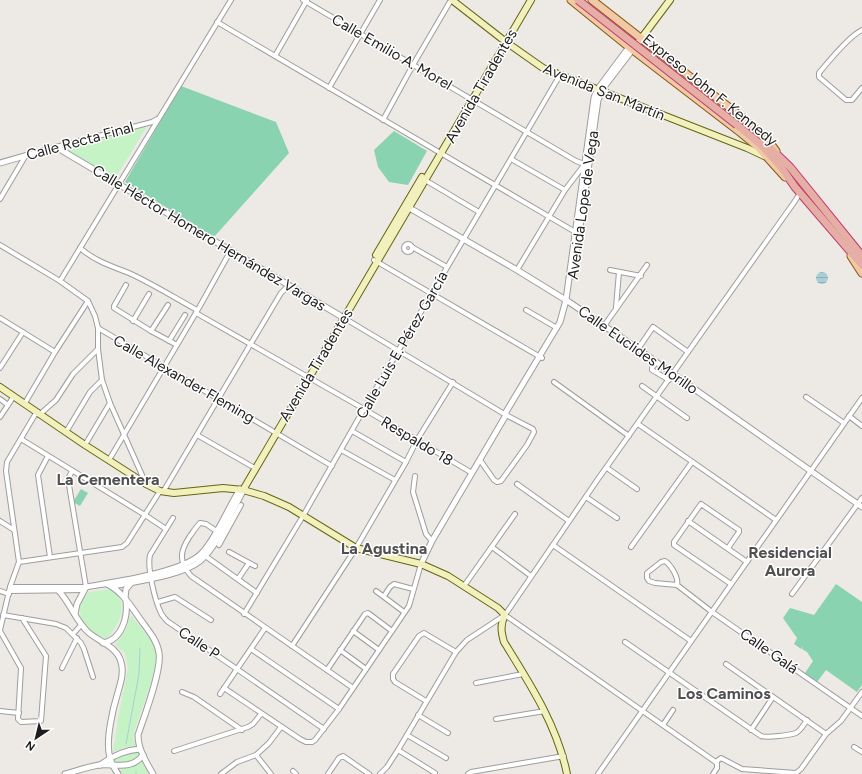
<svg xmlns="http://www.w3.org/2000/svg" width="862" height="774" viewBox="0 0 862 774" font-family="Figtree,sans-serif">
  <style>
    .park { fill: #c5f3c5 }
    .pitch { fill: #8ad3b1 }
    .water { fill: url(#water-rules) }
    .lines { fill: none; stroke-linecap: round; stroke-linejoin: round }
    .stream { stroke: #a9cfd6; stroke-width: 1 }
    .minor-casing { stroke: #9e9e9e; stroke-width: 6 }
    .tertiary-casing { stroke: #9e9e9e; stroke-width: 7 }
    .secondary-casing { stroke: #646611; stroke-width: 8 }
    .primary-casing { stroke: #855511; stroke-width: 9 }
    .trunk-casing { stroke: #c43872; stroke-width: 9 }
    .minor { stroke: #fff; stroke-width: 4 }
    .tertiary { stroke: #fff; stroke-width: 5 }
    .secondary { stroke: #f2f0bd; stroke-width: 6 }
    .primary { stroke: #f1caa5; stroke-width: 7 }
    .trunk { stroke: #e6afa6; stroke-width: 7 }
    .trunk-bridge-casing { stroke: #c43872; stroke-width: 9; stroke-linecap: butt }
    .trunk-bridge { stroke: #e6afa6; stroke-width: 7 }
    .labels { text-anchor: middle; stroke-width: 3; stroke-linejoin: round; paint-order: stroke }
    .street-label { font-size: 15px; fill: #1d1d1d; stroke: #fff }
    .neighbourhood-label { font-size: 16px; font-weight: bold; fill: #505050; stroke: #fff }
  </style>
  <defs>
    <pattern id="water-rules" width="6" height="5" patternUnits="userSpaceOnUse"><rect width="6" height="5" fill="#a9cfd6"/><path d="M0 2.5h6" fill="none" stroke="#91b1b7"/></pattern>
  </defs>
  <rect width="100%" height="100%" fill="#ede9e4"/>
  <g class="park">
    <path d="M144,126l2,2 -30,49h-2l-46,-25v-4z"/>
    <path d="M112,589c2,3 6,7 8,10 6,13 -5,32 -14,40 -16,-8 -26,-15 -27,-34l10,-13z"/>
    <path d="M131,615c5,7 22,26 24,32 6,16 -15,65 -20,83l-2,8 3,8 -10,1 -13,5 6,-39 9,-45 -3,-15 -10,-8 11,-16z"/>
    <path d="M138,751l3,5 -10,7 -17,1 -2,-6 12,-6z"/>
    <path d="M141,761l8,13h-27l-2,-4 12,-3z"/>
  </g>
  <g class="pitch">
    <path d="M181,86l95,36 13,31 -75,84 -89,-55z"/>
    <path d="M394,131l33,20 -19,34 -19,-3 -11,-15 -4,-17z"/>
    <path d="M81,489l7,4 -8,13 -7,-4z"/>
    <path d="M836,584l26,18v83l-5,7 -31,-22 -9,12 -12,-9 8,-12 -6,-9 -5,-3 1,-3 -2,3 -7,-5 3,-6 -14,-20 7,-10 24,7z"/>
  </g>
  <circle class="water" cx="822" cy="278" r="6"/>
  <g class="lines">
    <g class="stream">
      <path d="M126,744l13,-70 1,-26"/>
      <path d="M136,772v2"/>
    </g>
    <g class="minor-casing">
      <g id="minor">
        <path d="M303,0l273,161 11,4"/>
        <path d="M217,22l360,211"/>
        <path d="M862,30c-13,6 -33,31 -43,43v4l27,23h6l10,-12"/>
        <path d="M275,56l32,-56"/>
        <path d="M329,88l51,-88"/>
        <path d="M383,120l30,-55 38,-65"/>
        <path d="M56,147l96,-25 5,-3"/>
        <path d="M511,159l54,31"/>
        <path d="M425,180l54,32"/>
        <path d="M0,199l26,-44"/>
        <circle cx="408" cy="248" r="4"/>
        <path d="M0,245l60,36 28,20 7,15 3,12v21l4,31 8,23 36,81"/>
        <path d="M412,247l35,20"/>
        <path d="M80,248c15,13 31,18 49,25 24,11 46,25 68,37"/>
        <path d="M374,260l168,98"/>
        <path d="M517,270l48,-80 19,-25"/>
        <path d="M610,270l31,6"/>
        <path d="M60,281l171,-281"/>
        <path d="M126,285l-12,21v2l37,23 26,14"/>
        <path d="M616,307l3,-35"/>
        <path d="M526,310l31,18"/>
        <path d="M196,313l168,96 108,64"/>
        <path d="M0,318l55,34"/>
        <path d="M344,318l162,97 27,14 1,3 -7,13 -26,36 -4,1 -3,-2 -14,-20"/>
        <path d="M133,321l16,-27"/>
        <path d="M604,326l43,-61"/>
        <path d="M98,328l234,138"/>
        <path d="M151,331l17,-26"/>
        <path d="M169,341l16,-26"/>
        <path d="M638,349l15,-22 35,25"/>
        <path d="M656,363l-4,5v2l17,10"/>
        <path d="M0,368l23,-36"/>
        <path d="M554,382l75,54"/>
        <path d="M642,386l45,32"/>
        <path d="M806,397l38,26"/>
        <path d="M0,399l8,6"/>
        <path d="M25,403l30,-51 33,-51"/>
        <path d="M39,415l17,-15 17,-26 25,-25"/>
        <path d="M849,416l13,10"/>
        <path d="M0,417l14,-21"/>
        <path d="M638,424l138,96"/>
        <path d="M352,431l54,31"/>
        <path d="M66,432l24,-40 12,-12"/>
        <path d="M197,435l56,32"/>
        <path d="M21,439l124,76 21,14"/>
        <path d="M85,445l25,-42"/>
        <path d="M341,450l54,30"/>
        <path d="M48,456l-10,19 12,82"/>
        <path d="M109,460l91,-154 31,-56"/>
        <path d="M607,468l30,21"/>
        <path d="M415,476l-2,16 13,42 6,7"/>
        <path d="M517,484l52,37"/>
        <path d="M163,492l87,-147 31,-52 7,-7"/>
        <path d="M586,497l31,21"/>
        <path d="M173,518l-23,37c-3,13 5,46 11,58 1,3 4,5 6,8l157,108"/>
        <path d="M0,521l14,9"/>
        <path d="M688,521l59,41"/>
        <path d="M218,532l-12,-8 -6,-1c-4,4 -7,9 -10,13 -10,15 -12,25 1,40l162,112"/>
        <path d="M219,545l22,-40"/>
        <path d="M553,545l138,96"/>
        <path d="M492,547l39,29"/>
        <path d="M631,547l61,-85"/>
        <path d="M728,548l11,-16v-2l-38,-26 -27,38v3l57,39"/>
        <path d="M229,552l26,14"/>
        <path d="M204,555l53,38"/>
        <path d="M19,562l103,-15 5,-4 33,-52"/>
        <path d="M238,579l11,-16"/>
        <path d="M677,585c2,-7 -6,-20 -12,-24l-4,1 -14,11v5l2,3 6,2 22,2 35,27 150,104"/>
        <path d="M464,586l51,-72"/>
        <path d="M10,587h76l-17,-102v-8l3,-6"/>
        <path d="M0,591l9,3"/>
        <path d="M9,591l75,-1"/>
        <path d="M376,591l28,21"/>
        <path d="M792,594l70,-96"/>
        <path d="M384,596l6,-9 4,-3 19,5"/>
        <path d="M158,602l17,-5 36,23"/>
        <path d="M244,614l59,-98 61,-107 196,-334"/>
        <path d="M3,615l53,9 10,4 15,15 3,6 9,28"/>
        <path d="M505,615l212,148"/>
        <path d="M0,630l10,-43 9,-25 -13,-91 1,-9 29,-49"/>
        <path d="M0,631l21,37 -3,51 3,3 20,-1 5,-65 -24,-38"/>
        <path d="M353,631l26,19"/>
        <path d="M73,634l8,-9"/>
        <path d="M625,642l136,94c7,2 29,-1 35,-3 5,-3 8,-9 11,-13"/>
        <path d="M292,646l64,-98 50,-86 11,-22 36,-58"/>
        <path d="M251,649l88,60"/>
        <path d="M340,650l26,19"/>
        <path d="M726,664l100,70"/>
        <path d="M62,668l15,-30"/>
        <path d="M327,670l38,-56 3,-1 24,18"/>
        <path d="M476,683l47,-9"/>
        <path d="M224,688l76,51 6,3h6l3,-2 24,-31 70,-103 12,-42"/>
        <path d="M182,692l12,5 48,33"/>
        <path d="M220,694l45,-66"/>
        <path d="M426,701l-31,-19 -2,-3v-5l26,-38 5,-3 32,19"/>
        <path d="M0,711l19,2"/>
        <path d="M418,715l30,18"/>
        <path d="M496,719l49,-8"/>
        <path d="M663,725l10,-15"/>
        <path d="M751,730l22,-33"/>
        <path d="M407,735l39,23"/>
        <path d="M854,747l8,5"/>
        <path d="M398,750l37,23"/>
        <path d="M174,751l74,-24 5,-3 8,-10"/>
        <path d="M256,755l15,19"/>
        <path d="M293,771l3,3"/>
        <path d="M221,774l16,-12 19,-7 13,-12 12,-16"/>
        <path d="M328,774l11,-16 4,-2 26,18"/>
        <path d="M380,774l7,-7 11,-17 58,-98 11,-12 38,-25 93,-136 197,-278 5,-8"/>
        <path d="M468,774l3,-2 93,-16"/>
        <path d="M598,774l264,-376"/>
        <path d="M713,774l4,-6v-7l4,-3 21,11 54,4 5,-4 25,-35 15,-13 21,-29"/>
      </g>
    </g>
    <g class="tertiary-casing">
      <g id="tertiary">
        <path d="M0,163l56,-16c96,57 192,114 288,171"/>
        <path d="M406,206l111,64 52,32 53,36 240,169"/>
        <path d="M573,276l25,-176 6,-13 29,-38"/>
        <path d="M421,564l11,-23 74,-126v-3l54,-90 6,-22 28,-202 3,-8 32,-43"/>
        <path d="M107,584c14,7 22,19 31,32 8,12 19,23 21,37 3,17 -15,64 -21,82 0,14 8,27 15,39"/>
        <path d="M113,586c24,-5 68,-10 87,-25 17,-14 32,-50 43,-70"/>
        <path d="M58,590c12,12 17,30 30,42 11,10 29,14 33,30 3,10 0,20 -3,30 -5,16 -13,49 -8,66 1,6 5,11 8,16"/>
        <path d="M125,598l1,-9 6,-7"/>
        <path d="M75,614l2,-10 9,-17c28,-5 97,-14 116,-34 15,-16 26,-45 38,-64"/>
        <path d="M103,643c19,-3 25,-26 23,-42"/>
        <path d="M100,765c12,-9 25,-15 40,-16"/>
        <path d="M65,774c11,-3 22,-7 34,-9 16,-2 32,6 44,-10"/>
      </g>
    </g>
    <g class="secondary-casing">
      <g id="secondary">
        <path d="M452,0l54,42 37,26 204,80 17,8"/>
        <path d="M634,48l36,-48"/>
        <path d="M376,255l46,-78"/>
        <path d="M0,387l85,58 61,39 14,7 14,2 49,-5 20,2 21,6 25,11 67,41 65,16 27,12 50,32 7,7c-5,10 -4,16 -1,27 26,42 53,83 63,132"/>
        <path d="M243,490l288,-490"/>
      </g>
    </g>
    <g class="primary-casing">
      <g id="primary">
        <path d="M571,0l58,47 112,86 17,14 27,30"/>
        <path d="M592,0l152,119 26,24 6,8"/>
        <path d="M851,256l11,17"/>
      </g>
    </g>
    <g class="trunk-casing">
      <g id="trunk">
        <path d="M737,125l23,19 21,23 14,20 67,78"/>
        <path d="M764,142l26,25 72,89"/>
      </g>
    </g>
    <use href="#minor" class="minor"/>
    <use href="#tertiary" class="tertiary"/>
    <use href="#secondary" class="secondary"/>
    <use href="#primary" class="primary"/>
    <use href="#trunk" class="trunk"/>
    <g class="trunk-bridge-casing">
      <path id="trunk-bridge" d="M578,0l159,125"/>
    </g>
    <use href="#trunk-bridge" class="trunk-bridge"/>
  </g>
  <g class="labels">
    <g class="street-label">
      <text transform="translate(392 52) rotate(30)" y="5">Calle Emilio A. Morel</text>
      <text transform="translate(481 86) rotate(-60)" y="5">Avenida Tiradentes</text>
      <text transform="translate(710 90) rotate(39)" y="5">Expreso John F. Kennedy</text>
      <text transform="translate(604 92) rotate(22)" y="5">Avenida San Martín</text>
      <text transform="translate(80 141) rotate(-15)" y="5">Calle Recta Final</text>
      <text transform="translate(583 205) rotate(-82)" y="5">Avenida Lope de Vega</text>
      <text transform="translate(209 238) rotate(31)" y="5">Calle Héctor Homero Hernández Vargas</text>
      <text transform="translate(402 345) rotate(-60)" y="5">Calle Luis E. Pérez García</text>
      <text transform="translate(638 350) rotate(35)" y="5">Calle Euclides Morillo</text>
      <text transform="translate(316 365) rotate(-59)" y="5">Avenida Tiradentes</text>
      <text transform="translate(184 379) rotate(30)" y="5">Calle Alexander Fleming</text>
      <text transform="translate(417 441) rotate(31)" y="5">Respaldo 18</text>
      <text transform="translate(199 643) rotate(34)" y="5">Calle P</text>
      <text transform="translate(769 651) rotate(35)" y="5">Calle Galá</text>
    </g>
    <g class="neighbourhood-label">
      <text x="108" y="485">La Cementera</text>
      <text x="384" y="554">La Agustina</text>
      <text x="790" y="558">Residencial<tspan x="790" dy="18">Aurora</tspan></text>
      <text x="724" y="699">Los Caminos</text>
    </g>
  </g>
  <g transform="translate(36 738) rotate(215)" stroke="#ffffff" stroke-width="3" paint-order="stroke">
  <path d="M0-3L7 15L0 10L-7 15Z" fill="#1d1d1d"/>
  <text y="-6" font-size="11" font-weight="bold" text-anchor="middle" fill="#1d1d1d">N</text>
  </g>
</svg>
